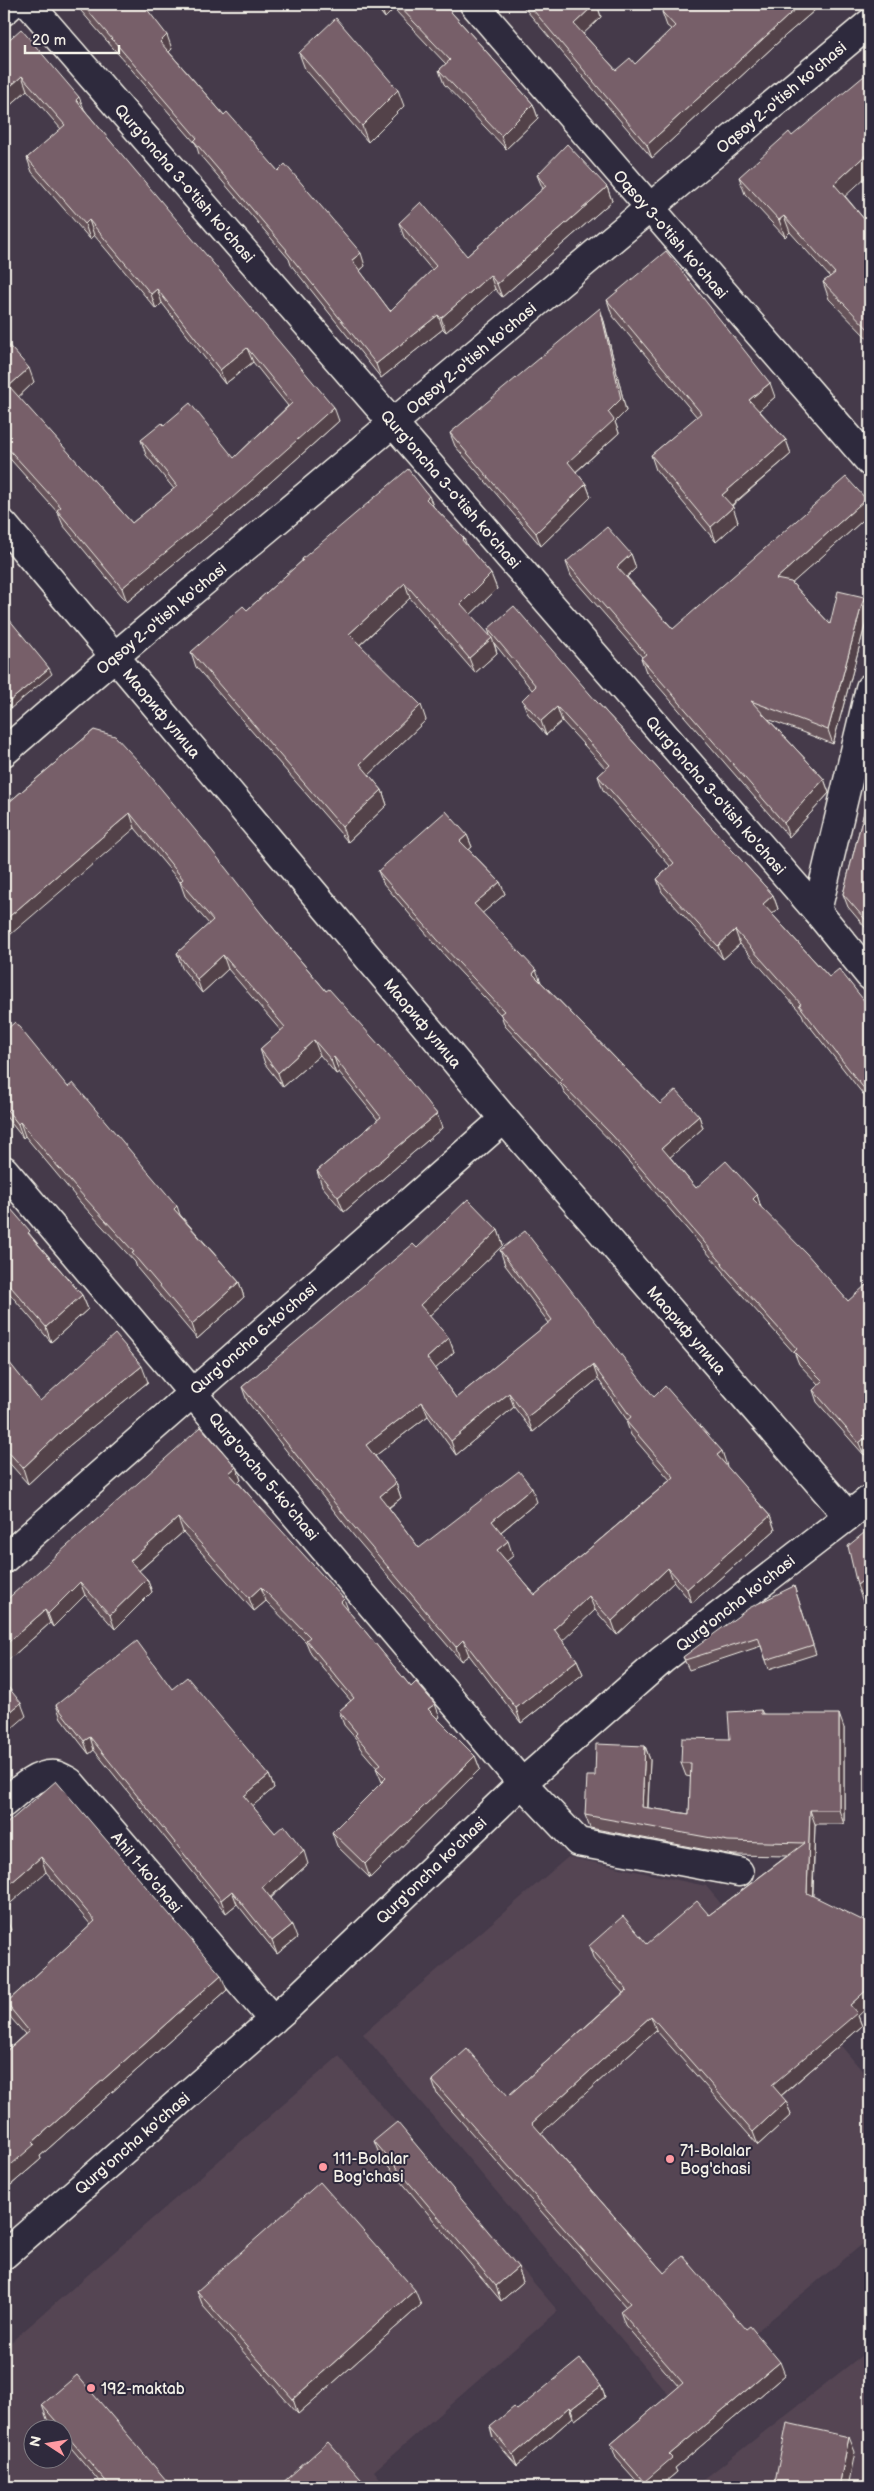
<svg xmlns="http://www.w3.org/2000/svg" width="874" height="2491" viewBox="0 0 874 2491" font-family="'Balsamiq Sans',sans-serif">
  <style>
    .built { fill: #544553; fill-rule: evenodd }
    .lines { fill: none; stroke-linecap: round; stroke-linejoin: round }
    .minor-casing { stroke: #f4f1e8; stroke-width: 31 }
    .minor { stroke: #2f2a3d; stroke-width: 28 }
    .wall { fill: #66525a; stroke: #f4f1e8; fill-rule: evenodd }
    .shaded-wall { fill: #53424a; stroke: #f4f1e8 }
    .building { fill: #775f69; stroke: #f4f1e8; fill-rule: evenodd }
    .poi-dot { fill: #ff9aa2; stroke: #2f2a3d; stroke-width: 2 }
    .labels { text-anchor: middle; stroke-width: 4; stroke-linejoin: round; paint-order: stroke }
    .street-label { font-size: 16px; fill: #f4f1e8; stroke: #2f2a3d }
    .poi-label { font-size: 16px; fill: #f4f1e8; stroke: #2f2a3d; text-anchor: start }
  </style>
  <rect width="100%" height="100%" fill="#453a4a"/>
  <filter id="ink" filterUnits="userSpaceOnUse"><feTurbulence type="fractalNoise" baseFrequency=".02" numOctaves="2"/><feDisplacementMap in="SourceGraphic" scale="10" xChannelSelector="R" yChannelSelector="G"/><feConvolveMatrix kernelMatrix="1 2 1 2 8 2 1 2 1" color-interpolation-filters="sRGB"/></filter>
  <g filter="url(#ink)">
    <g class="built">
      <path d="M568,1857l138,29 164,194v158l-197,162 -310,-366z"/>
      <path d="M339,2056l219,255 -184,160 13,16h-383v-139zM32,2428h30v30h-30z"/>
      <path d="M866,2352l4,1v134h-176z"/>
    </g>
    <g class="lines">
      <g class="minor-casing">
        <g id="minor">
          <path d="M29,4l788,907 53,65"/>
          <path d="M474,4l396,458"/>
          <path d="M4,11l8,-7"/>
          <path d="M4,525l500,594 344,397"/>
          <path d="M4,752l110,-95 756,-634"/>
          <path d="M817,911l53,-223"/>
          <path d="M4,1170l518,613 56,59 161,30"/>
          <path d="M4,1559l500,-440"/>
          <path d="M4,1803c13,-11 32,-30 51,-28 5,1 11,5 15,7l203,238"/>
          <path d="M4,2255l287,-251 231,-221 140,-123 208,-161"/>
        </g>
      </g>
      <use href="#minor" class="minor"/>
    </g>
    <g class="wall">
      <path d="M75,4h68l29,45 -3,3 55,63 54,56 87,95 -5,5 30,40 42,-41 -28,-33 -5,-14 68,33 76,-67 -6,-14 70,12 5,14 -110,96 -7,-8 -49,43 -3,-3 -62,49 -90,-113 -2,-6 -90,-105 -3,-10z"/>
      <path d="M374,4h70l89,100 5,14 -32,31 -62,-65 -5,-14 7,-6 -52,-55 -9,9z"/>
      <path d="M521,4h76l4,13 -18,17 33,36 19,-6 36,-35 -4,-3 -5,-14 5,-8h155l-36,31 -134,123z"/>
      <path d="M4,44l79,64 256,313 -103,92 -109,89 -64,-77 -5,-12 -54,-61v-112l30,42 -16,15 114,126 42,-34 -28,-34 -5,-15 23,-15 70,33 54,-52 -35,-44 -28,22 -63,-81 -6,6 -62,-74 -4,4 -58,-67 -5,-14 34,-29 -34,-39 -23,21z"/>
      <path d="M299,53l105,53 -36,36 -63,-73z"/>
      <path d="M739,177l106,19 25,30v115l-41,-42 -6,-17 7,-5 -40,-45 -5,5 -40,-43z"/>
      <path d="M607,300l168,97 -16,13 27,30 5,14 -59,52 6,16 -22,20 -60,-72 -5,-15 46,-38 -85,-102z"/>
      <path d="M604,321l22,90 -11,11 4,11 -43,39 10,12 5,13 -50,49 -86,-100 -5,-13z"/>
      <path d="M870,355v28l-4,-12z"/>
      <path d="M429,496l4,10 31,32 3,8 24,28 6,15 -27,26 21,23 -3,-9 108,72 177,194 5,14 -6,5 57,63 41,31v95l-66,-84 -2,-5 -62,-70 -17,15 -61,-67 -5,-13 13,-13 -67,-76 -5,-14 8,-7 -44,-48 -16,14 -18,-21 -6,-14 10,-10 -38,-47 3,10 -22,20 -65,-75 -50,47 66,75 -57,55 13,15 5,15 -39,37 -152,-175 -5,-15 56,-42 55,-49v-2z"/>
      <path d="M866,499l4,11v4l-78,69 38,41 34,-27 5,14 -36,133 -65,-25 56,60 5,14 -40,44 -143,-165 -5,-14 1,-1 -71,-81 -5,-14 65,-8 5,14 -9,9 46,52z"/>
      <path d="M94,730l170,187 62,74 111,123 5,14 -98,84 -22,-26 -5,-15 61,-51 -39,-48 -3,2 -16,-19 -37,32 -18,-23 -5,-15 21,-18 -53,-62 -26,24 -20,-25 -5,-15 32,-29 -24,-28 -5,-14 -45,-54 -127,-25z"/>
      <path d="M870,789v144l-22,-26 -5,-13z"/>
      <path d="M467,835l5,12 -3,3 31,32 5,12 -23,19 58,68 120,123 39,12 4,12 -33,29 26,31 61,7 4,13 87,93 22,-11v160l-6,5 -47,-53 -4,-12 6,-5 -20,-21 -4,-10 -69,-77 -2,-5 -107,-124 -52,-54 -3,-7 -57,-61 -4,-11 -54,-57 -64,-75 -5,-12z"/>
      <path d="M4,1032l64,55 171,195 5,15 -47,42 -60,-71 -2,-6 -54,-59 -56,-67 -2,2 -19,-24z"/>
      <path d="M4,1201l28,36 50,58 6,14 -37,33 -47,-55z"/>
      <path d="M498,1230l5,15 -74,71 20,22 5,14 -19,17 21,29 93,-75 -44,-58 -5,-15 154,147 68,54 4,15 44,50 5,14 -83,73 -18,-21 -57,53 -22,-25 -33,30 15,20 6,14 -62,49 -52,-68 -8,6 -107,-125 -107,-135 -5,-14 175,-139zM598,1379l29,41 -1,1 5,14 39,45 -135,115 -29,-34 7,-5 -12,-24 36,-30 -118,46 -30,-40 12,-10 -5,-15 -21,-27 53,-40 28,39 58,-48 19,25z"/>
      <path d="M4,1358l36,43 108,-19 -78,63 -42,39 -24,-27z"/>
      <path d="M236,1467l5,13 -3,2 111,130 62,75 29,30 -2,2 37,37 5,13 -110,109 -33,-32 -5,-14 50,-50 -6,-14h1l-17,-20 -3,-8 -13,-15 -5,-14 12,-10 -40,-47 -5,-12 -40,-41 -12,10 -71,-79 -44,39 8,8 5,13 -37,37 -30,-34 -32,32 -3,-4 -46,41v-62z"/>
      <path d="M794,1586l22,68 -47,15 -8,-23 -72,24 -6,-13z"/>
      <path d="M172,1689l97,86 5,13 -22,18 23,27 33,31 -37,34 26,40 -20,16 -40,-50 -11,9 -132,-163 -5,4 -28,-36 -5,-13z"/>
      <path d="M761,1710l2,4 81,14v96h-29l-2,72 49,130 -81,70 5,5 5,14 -33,30 -102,-115 -115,103 123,140 121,102 -110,93 2,4 -18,15h-17l-26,-29 -5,-14 68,-57 -54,-62 -5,-14 6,-4 -189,-213 -5,-14 76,16 115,-103 -29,-33 -5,-14 58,-2 62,-29 78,-59 -54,-1 -143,-27 -5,-13 10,-39 50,-30 5,14 -2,48 41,6 2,-37 -5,-1 -5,-13 49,-24z"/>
      <path d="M4,1826l223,164 -187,166 1,3 -37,32v-138l21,-19 -14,-16 -5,-15 85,-78 -45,-53z"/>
      <path d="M374,2141l144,126 5,15 -22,19 -121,-145z"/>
      <path d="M197,2291l224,14 -123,109 -95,-108z"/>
      <path d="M601,2386l4,11 -30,23 -2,-3 -56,49 -24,-28 -3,-11 27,-17z"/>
      <path d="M42,2405l130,82h-68l-42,-50v-9h-7l-8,-9z"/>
    </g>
    <g class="shaded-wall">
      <path d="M380,4h12l2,5 -9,9z"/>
      <path d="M595,4h2l4,13 -22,21 -5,-14z"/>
      <path d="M801,4h21l-36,31 -134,123 -5,-13z"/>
      <path d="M167,35l5,14 -7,7 -5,-14z"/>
      <path d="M22,76l5,14 -23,21v-19z"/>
      <path d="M398,90l6,16 -36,36 -6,-16z"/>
      <path d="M79,97l6,14 -9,-11z"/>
      <path d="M533,104l5,14 -32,31 -5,-13z"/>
      <path d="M870,151v22l-30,28 -6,-17z"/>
      <path d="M607,187l5,14 -110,96 -5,-13z"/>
      <path d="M784,216l6,16 -5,5 -6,-17z"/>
      <path d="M89,220l5,15 -4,4 -5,-15z"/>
      <path d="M361,253l4,13 -9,8 -4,-14z"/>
      <path d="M490,275l5,14 -49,43 -5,-14z"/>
      <path d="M157,289l5,14 -6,6 -5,-15z"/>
      <path d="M600,308l4,13 22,90 -11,11 4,11 -47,42 -4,-13 40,-50z"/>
      <path d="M438,315l5,14 -62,49 -5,-14z"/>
      <path d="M247,348l6,14 -28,22 -5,-14z"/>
      <path d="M29,368l5,14 -20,19 -5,-15z"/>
      <path d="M770,383l5,14 -20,17 -6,-14z"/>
      <path d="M334,407l5,14 -103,92 -109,89 -5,-14z"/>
      <path d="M786,440l5,14 -64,55 -5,-14z"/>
      <path d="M586,484l5,13 -50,49 -5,-13z"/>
      <path d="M429,496l6,15 -9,-12z"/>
      <path d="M866,499l4,11v4l-89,79 -5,-14z"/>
      <path d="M733,507l5,15 -22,20 -5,-15z"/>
      <path d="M631,554l5,14 -14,13 -5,-14z"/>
      <path d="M491,574l6,15 -31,30 -5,-15z"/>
      <path d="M405,583l5,15 -55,51 -6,-15z"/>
      <path d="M864,597l5,14 -36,133 -5,-14z"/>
      <path d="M492,638l5,15 -22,20 -6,-15z"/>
      <path d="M49,668l3,6 -48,40v-8z"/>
      <path d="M421,705l5,15 -61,59 -5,-15z"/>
      <path d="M557,707l5,14 -16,14 -5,-14z"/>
      <path d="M824,779l5,14 -40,44 -5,-14z"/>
      <path d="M382,790l5,15 -39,37 -6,-15z"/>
      <path d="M130,813l5,15 -131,112v-19z"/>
      <path d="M467,835l5,12 -7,6 -5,-12z"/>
      <path d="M500,882l5,12 -26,22 -5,-12z"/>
      <path d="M773,895l5,14 -10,9 -5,-14z"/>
      <path d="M735,930l5,14 -17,15 -5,-13z"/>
      <path d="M223,955l5,14 -26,24 -5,-14z"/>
      <path d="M536,970l5,12 -8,-8z"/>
      <path d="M314,1040l6,15 -37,32 -5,-14z"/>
      <path d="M334,1057l5,15 -3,2 -5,-14z"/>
      <path d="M437,1114l5,14 -98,84 -6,-15z"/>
      <path d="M699,1116l4,12 -36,32 -5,-12z"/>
      <path d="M20,1122l5,14 -2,2 -5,-14z"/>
      <path d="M757,1195l4,12 -4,4 -4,-12z"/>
      <path d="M177,1206l5,15 -8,-12z"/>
      <path d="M498,1230l5,15 -78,75 -5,-15z"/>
      <path d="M239,1282l5,15 -47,42 -5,-15z"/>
      <path d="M82,1295l6,14 -37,33 -5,-15z"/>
      <path d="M449,1338l5,14 -22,20 -5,-14z"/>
      <path d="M593,1365l5,14 -65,53 -6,-15z"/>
      <path d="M142,1366l6,16 -78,63 -42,39 -5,-16 41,-39z"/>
      <path d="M509,1393l5,14 -58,48 -5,-14z"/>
      <path d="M422,1402l6,14 -57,43 -5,-14z"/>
      <path d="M870,1434v16l-6,5 -5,-12z"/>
      <path d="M722,1451l5,15 -5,3 -5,-14z"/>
      <path d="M236,1467l5,13 -7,6 -5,-13z"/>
      <path d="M396,1483l5,15 -16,12 -5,-14z"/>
      <path d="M532,1488l5,14 -40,33 -5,-14z"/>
      <path d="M770,1516l5,14 -83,73 -5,-14z"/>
      <path d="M178,1518l5,14 -48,42 -5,-13z"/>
      <path d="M508,1541l5,15 -11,9 -5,-15z"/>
      <path d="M668,1568l6,14 -57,53 -5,-14z"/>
      <path d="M870,1575v22l-7,5 -6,-17z"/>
      <path d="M147,1579l5,13 -37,37 -5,-14z"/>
      <path d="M80,1582l5,13 -32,32 -5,-13z"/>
      <path d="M261,1587l5,14 -12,10 -5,-13z"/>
      <path d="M589,1596l6,14 -36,34 -5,-15z"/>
      <path d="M344,1599l5,13 -3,4 -5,-14z"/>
      <path d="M45,1610l5,13 -46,41v-18z"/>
      <path d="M463,1640l6,15 -8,6 -5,-14z"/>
      <path d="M577,1660l6,14 -62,49 -5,-15z"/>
      <path d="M21,1703l5,13 -22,19v-18z"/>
      <path d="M435,1704l5,13 -7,5 -5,-13z"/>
      <path d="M839,1714l5,14v96l-5,-14z"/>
      <path d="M90,1737l4,13 -5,4 -5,-13z"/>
      <path d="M645,1746l5,14 -3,61 -5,-14z"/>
      <path d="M475,1756l5,13 -110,109 -5,-14z"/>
      <path d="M269,1775l5,13 -25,21 -5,-13z"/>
      <path d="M810,1810l5,14 -3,83 -5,-14z"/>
      <path d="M304,1851l4,13 -41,36 -5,-13z"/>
      <path d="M41,1857l5,15 -42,37v-20z"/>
      <path d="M232,1891l5,13 -11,9 -5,-13z"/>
      <path d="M5,1915l6,15 -7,6v-20z"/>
      <path d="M292,1925l5,13 -20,16 -5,-13z"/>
      <path d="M221,1975l6,15 -187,166 1,3 -37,32v-20l29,-29z"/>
      <path d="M870,1987v18l-12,11 4,10 -85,73 -5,-14 78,-80z"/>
      <path d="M651,2016l5,14 -119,107 -5,-14z"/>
      <path d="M786,2101l5,14 -33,30 -5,-13z"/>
      <path d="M518,2267l5,15 -22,19 -5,-15z"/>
      <path d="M415,2290l6,15 -123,109 -5,-15z"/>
      <path d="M780,2362l5,13 -110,93 2,4 -18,15h-13l-2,-5 25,-27z"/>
      <path d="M601,2386l4,11 -30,23 -4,-11z"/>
      <path d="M569,2407l4,10 -56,49 -4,-11z"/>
      <path d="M849,2437l6,15 -7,35h-9z"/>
    </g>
    <g class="building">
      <path d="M82,4h61l24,31 -7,7 64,73 3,-3 51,59 7,-7 76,89 -9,7 38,51 46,-45 -37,-43 22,-21 46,54 79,-70 -9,-11 30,-31 40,43 -110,97 -7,-9 -49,43 -3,-3 -62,49 -90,-113 1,-1 -93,-109 3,-3z"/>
      <path d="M397,4h47l89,100 -32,32 -62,-66 11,-10z"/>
      <path d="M528,4h67l-21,20 42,46 14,-12 5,6 40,-38 -13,-14 5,-8h134l-154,141z"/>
      <path d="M336,18l62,72 -36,36 -63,-73z"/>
      <path d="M21,29l58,68 -3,3 258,307 -103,92 -109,89 -65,-78 4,-3 -57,-63v-104l25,28 -20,18 123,137 45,-37 -36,-46 21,-17 2,2 26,-22 44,55 58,-55 -45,-55 -27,22 -63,-81 -6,5 -62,-74 -4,4 -58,-66 38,-33 -43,-49 -18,16v-48z"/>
      <path d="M870,71v80l-36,33 36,42v105l-47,-49 12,-9 -51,-57 -5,4 -40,-43 50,-45 3,4z"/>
      <path d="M666,251l104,132 -21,17 37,40 -64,55 11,12 -22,20 -60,-72 50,-42 -94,-113z"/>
      <path d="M600,308l21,91 -13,13 6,8 -46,42 18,22 -50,49 -86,-100z"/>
      <path d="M870,355v18l-4,-2z"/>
      <path d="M408,469l21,27 -3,3 38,39 -2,2 29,34 -30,30 31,34 -23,20 -64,-75 -56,51 72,71 -61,59 22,26 -40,37 -151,-175 52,-46 4,4 56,-50 -1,-1z"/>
      <path d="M846,477l20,22 -90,80 15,3 39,42 8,-33 26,6 -36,133 -77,-29 73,78 -40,44 -143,-165 5,-4 -80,-92 41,-35 24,27 -14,13 56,62z"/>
      <path d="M514,606l82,95 177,194 -10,9 66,73 10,-8 31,39v87l-8,-9 -63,-81 2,-1 -66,-74 -17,16 -61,-67 17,-16 -76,-87 12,-11 -53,-58 -16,14 -19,-21 14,-14 -48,-57z"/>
      <path d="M4,613l45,55 -45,38z"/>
      <path d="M94,730l21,6 24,26 71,86 54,69 62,74 3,-2 59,66 49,59 -99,83 -21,-26 64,-54 -47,-60 -3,3 -17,-20 -36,33 -18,-24 25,-22 -62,-72 -26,24 -20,-26 36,-33 -33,-38 3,-3 -53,-66 -126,108v-117l3,-3 1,2z"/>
      <path d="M870,789v136l-27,-31z"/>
      <path d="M446,811l21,24 -7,6 40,41 -26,22 62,66 -3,4 127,130 16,-14 23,26 -37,32 34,40 30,-27 31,34 -4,4 54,55 41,47 18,-16 4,5v144l-11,9 -46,-53 10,-9 -29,-29 3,-3 -75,-84 1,-1 -110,-128 -53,-54 2,-2 -62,-66 4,-3 -61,-65 -65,-75z"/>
      <path d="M15,1022l53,65 5,-4 104,123 -3,3 65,73 -47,42 -60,-71 2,-1 -58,-64 -56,-66 -2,2 -14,-18v-74z"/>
      <path d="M468,1199l30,31 -78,75 29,33 -22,20 29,40 96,-78 -52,-70 25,-19 129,166 11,-11 57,65 -5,4 53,61 -83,73 -19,-21 -56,53 -23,-25 -35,33 23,31 -61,48 -53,-68 -7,7 -107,-126 -107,-134 171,-143 4,4zM593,1365l38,52 -5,4 48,56 -139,118 -38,-45 11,-9 -16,-20 40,-33 -13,-17 -100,77 -39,-52 16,-13 -30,-38 56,-43 29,39 58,-48 18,24z"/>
      <path d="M4,1201l26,30 -2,2 54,62 -36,32 -42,-48z"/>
      <path d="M115,1334l27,32 -78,63 -41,39 -19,-21v-89l1,-1 35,44z"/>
      <path d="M201,1427l35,40 -7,6 115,126 -3,3 70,85 5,-5 19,22 -7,5 47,47 -110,108 -33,-32 54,-54 -10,-10 5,-4 -26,-29 2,-2 -18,-22 15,-13 -48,-58 4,-3 -49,-50 -12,11 -71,-80 -48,43 17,18 -37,36 -30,-33 -32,32 -3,-4 -41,36v-44z"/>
      <path d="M870,1528v47l-13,10 -9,-39z"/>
      <path d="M794,1586l19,59 -47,15 -8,-23 -73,23 -2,-3 66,-49z"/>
      <path d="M137,1641l35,48 15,-12 82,98 -25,21 31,37 9,-8 20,26 -42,36 30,38 -20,16 -40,-50 -11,9 -131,-163 -6,4 -28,-36z"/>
      <path d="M4,1682l17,21 -17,14z"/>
      <path d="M761,1710v4h78v96h-29l-3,83 63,31v63l-20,18 7,8 -85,72 14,16 -33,31 -102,-116 -119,107 132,150 19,-17 63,73 4,-3 30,36 -111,93 3,3 -28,24 -33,-38 72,-61 -63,-72 10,-8 -198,-223 35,-31 41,47 119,-106 -38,-44 34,-30 24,28 50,-43 12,14 96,-72 -77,-2 -143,-26 2,-39h8l1,-32 49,2 -3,61 47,7 2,-51h-10l1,-25 48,1 -2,-27z"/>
      <path d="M56,1781l165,194 -188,167 2,2 -31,27v-118l25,-22 -23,-28 89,-82 -54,-64 -37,32v-63z"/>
      <path d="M397,2122l121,145 -22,19 -122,-145z"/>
      <path d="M320,2182l95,108 -122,109 -96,-108z"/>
      <path d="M580,2359l21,27 -30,23 -2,-2 -56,48 -23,-28 24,-20 3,3z"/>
      <path d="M77,2375l95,112h-61l-49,-57v-2l-20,-23z"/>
      <path d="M787,2423l62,14 -10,50h-65z"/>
      <path d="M328,2442l40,45h-88l-1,-1z"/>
    </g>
  </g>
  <g class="poi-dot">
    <circle cx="670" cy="2159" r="5"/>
    <circle cx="323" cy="2167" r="5"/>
    <circle cx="91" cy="2388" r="5"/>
  </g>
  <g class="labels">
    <g class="street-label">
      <text transform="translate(781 97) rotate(-40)" y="6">Oqsoy 2-o'tish ko'chasi</text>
      <text transform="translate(185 183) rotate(49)" y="6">Qurg'oncha 3-o'tish ko'chasi</text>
      <text transform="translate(671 234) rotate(49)" y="6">Oqsoy 3-o'tish ko'chasi</text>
      <text transform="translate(471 358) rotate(-40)" y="6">Oqsoy 2-o'tish ko'chasi</text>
      <text transform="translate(451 489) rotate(49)" y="6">Qurg'oncha 3-o'tish ko'chasi</text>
      <text transform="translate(161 618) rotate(-40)" y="6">Oqsoy 2-o'tish ko'chasi</text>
      <text transform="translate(162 713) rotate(50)" y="6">Маориф улица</text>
      <text transform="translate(716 795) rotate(49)" y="6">Qurg'oncha 3-o'tish ko'chasi</text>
      <text transform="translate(423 1023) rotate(50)" y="6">Маориф улица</text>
      <text transform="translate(687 1330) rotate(49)" y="6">Маориф улица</text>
      <text transform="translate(253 1338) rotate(-41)" y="6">Qurg'oncha 6-ko'chasi</text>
      <text transform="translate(264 1476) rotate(50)" y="6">Qurg'oncha 5-ko'chasi</text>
      <text transform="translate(735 1603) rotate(-38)" y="6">Qurg'oncha ko'chasi</text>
      <text transform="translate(431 1870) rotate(-44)" y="6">Qurg'oncha ko'chasi</text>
      <text transform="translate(147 1872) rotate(50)" y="6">Ahil 1-ko'chasi</text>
      <text transform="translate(132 2143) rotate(-41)" y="6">Qurg'oncha ko'chasi</text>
    </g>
    <g class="poi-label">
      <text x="680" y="2156">71-Bolalar<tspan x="680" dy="18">Bog'chasi</tspan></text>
      <text x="333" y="2164">111-Bolalar<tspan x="333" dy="18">Bog'chasi</tspan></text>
      <text x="101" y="2394">192-maktab</text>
    </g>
  </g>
  <rect width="874" height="2491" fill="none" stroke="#2f2a3d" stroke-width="20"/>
  <rect x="10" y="10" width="854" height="2471" fill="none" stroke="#f4f1e8" stroke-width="2" filter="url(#ink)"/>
  <g transform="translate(48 2444) rotate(282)"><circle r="24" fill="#2f2a3d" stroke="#7e7a81"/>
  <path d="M0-4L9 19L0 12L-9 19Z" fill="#ff9aa2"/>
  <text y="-8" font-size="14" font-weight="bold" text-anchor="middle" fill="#f4f1e8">N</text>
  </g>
  <path d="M25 45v8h94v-8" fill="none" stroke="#f4f1e8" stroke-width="2.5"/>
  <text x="32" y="45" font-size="15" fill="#f4f1e8" stroke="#2f2a3d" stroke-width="4" paint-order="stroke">20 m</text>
</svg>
